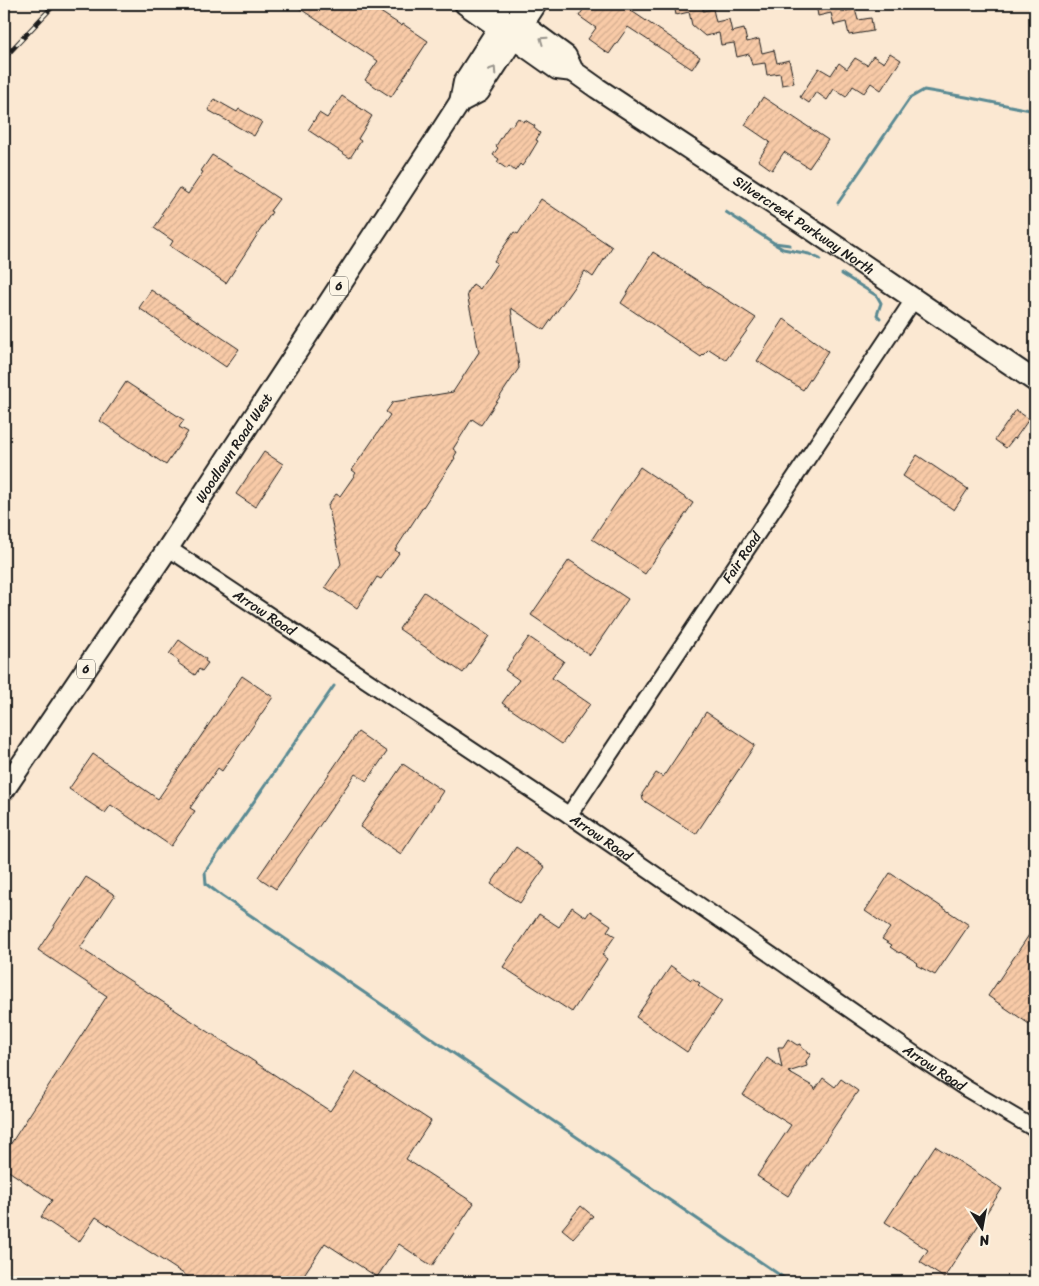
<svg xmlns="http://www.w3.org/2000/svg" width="1039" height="1286" viewBox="0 0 1039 1286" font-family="Sriracha,sans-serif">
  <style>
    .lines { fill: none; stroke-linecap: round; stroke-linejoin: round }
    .stream { stroke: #5a8a93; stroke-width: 3 }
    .building { fill: url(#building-hatch); stroke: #1c1c1c }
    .minor-casing { stroke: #1c1c1c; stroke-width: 19 }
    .major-casing { stroke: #1c1c1c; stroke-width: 24 }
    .minor { stroke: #fcf5e5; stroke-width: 15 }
    .major { stroke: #fcf5e5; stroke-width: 20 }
    .rail-casing { stroke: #1c1c1c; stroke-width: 5 }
    .rail { stroke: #fcf5e5; stroke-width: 3; stroke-dasharray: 9; stroke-linecap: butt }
    .oneway { stroke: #97938b }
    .labels { text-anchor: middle; stroke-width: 5; stroke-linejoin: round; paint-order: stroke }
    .shield { fill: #fcf5e5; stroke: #5f5d58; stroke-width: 1 }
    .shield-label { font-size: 12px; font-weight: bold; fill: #1c1c1c }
    .street-label { font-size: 14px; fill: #1c1c1c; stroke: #fcf5e5 }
  </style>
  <defs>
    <pattern id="building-hatch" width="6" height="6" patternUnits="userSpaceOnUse" patternTransform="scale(1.25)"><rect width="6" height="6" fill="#f8caa7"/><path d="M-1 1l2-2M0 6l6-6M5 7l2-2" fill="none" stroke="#d4ad8f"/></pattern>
  </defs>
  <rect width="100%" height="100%" fill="#fbe8d2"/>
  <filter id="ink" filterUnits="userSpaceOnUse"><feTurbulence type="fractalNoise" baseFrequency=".02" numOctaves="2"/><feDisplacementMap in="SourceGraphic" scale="10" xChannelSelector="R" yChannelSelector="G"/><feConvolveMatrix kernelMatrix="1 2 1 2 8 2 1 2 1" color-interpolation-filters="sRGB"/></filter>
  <g filter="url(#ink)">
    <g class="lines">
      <g class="stream">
        <path d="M838,203l72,-105 14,-8 42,7 69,14"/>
        <path d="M726,212l48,31 16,2"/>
        <path d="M776,245l7,4 26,5 11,5"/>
        <path d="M842,274l35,22 4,7 -4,12 3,3"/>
        <path d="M334,686l-129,186 1,12 16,12 568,386"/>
      </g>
    </g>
    <g class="building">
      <path d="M293,4h75l34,22 1,-2 25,17 -37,56 -26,-17 13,-19z"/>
      <path d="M587,4h34l79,53 -8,12 -64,-42 -19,27 -21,-15 8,-11 -17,-12z"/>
      <path d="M674,4h35v4l-6,1v2l10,-2 3,13 13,-3 3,13 12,-3 3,13 12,-3 3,14 12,-3 3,13 12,-3 5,23 -12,2 -2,-12 -13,2 -2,-12 -13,2 -3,-11 -12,3 -3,-14 -13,2 -2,-12 -14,3 -13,-11 -3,-13 -13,3z"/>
      <path d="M816,4h24l2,8 13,-3 3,11 13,-2 2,13 -24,4 -3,-13 -12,3 -3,-12 -13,3z"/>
      <path d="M890,53l11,7 -20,30 -10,-7 -7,10 -11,-7 -7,11 -12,-8 -7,11 -11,-8 -7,11 -9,-6 19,-29 12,7 8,-12 8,6 8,-11 12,7 6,-9 11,7z"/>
      <path d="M342,96l30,20 -14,23 3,2 -11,17 -42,-28 11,-17 8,5z"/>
      <path d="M763,97l65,43 -19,28 -25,-16 -12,18 -14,-10 12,-18 -25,-17z"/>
      <path d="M214,99l23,13 2,-3 23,13 -8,14 -46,-26z"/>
      <path d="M518,118l6,4 1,-2 10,6 -1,2 6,5 -4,7 2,1 -9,15 -7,10 -2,-2 -5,7 -6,-5 -2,3 -10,-7 2,-3 -6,-4 5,-7 -2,-2 8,-13 6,-8 2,1z"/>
      <path d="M212,155l40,25v1l27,18 -9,12 2,1 -46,71 -56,-37 3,-5 -19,-13 9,-13 -2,-1 18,-26 9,6 15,-22 -2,-1z"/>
      <path d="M541,199l71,48 -19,30 -8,-6 -41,59 -33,-22 8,60 -38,57 -9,-6 -19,30 4,3 -3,5 1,1 -60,92 4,3 -18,26 -4,-2 -20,31 -32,-21 16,-23 -13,-59 8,-11 4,2 16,-23 -4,-3 38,-55 -4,-3 7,-10 60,-10 26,-40 -12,-58 6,-10 7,5 17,-26 -3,-2 20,-29 4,2z"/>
      <path d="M653,252l103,66 -30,42 -17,-11 -8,8 -80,-54z"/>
      <path d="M151,290l88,59 -13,18 -87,-59z"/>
      <path d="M784,319l44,32 -25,39 -46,-29z"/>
      <path d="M126,382l58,38 -5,7 9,5 -22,33 -66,-44z"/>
      <path d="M1016,410l13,9 -14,20 -1,-1 -8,10 -11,-8z"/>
      <path d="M264,452l19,12 -28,43 -19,-13z"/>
      <path d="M917,455l51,34 -14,21 -51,-34z"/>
      <path d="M640,467l53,36 -48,71 -53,-35z"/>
      <path d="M569,560l59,39 -38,56 -59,-40z"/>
      <path d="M424,592l65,44 -26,37 -64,-44z"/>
      <path d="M529,637l35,24 -12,17 38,26 -28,40 -60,-41 17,-23 -14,-10z"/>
      <path d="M179,640l27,19 -1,2 3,2 -6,8 -3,-2 -4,6 -17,-12 1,-2 -10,-7z"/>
      <path d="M242,676l31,21 -51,74 -4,-3 -28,40 5,3 -24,35 -60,-41 -6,8 -36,-24 24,-35 65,45z"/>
      <path d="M706,712l49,33 -59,89 -53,-34 -1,-6 14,-21 7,4z"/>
      <path d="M358,732l29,20 -20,29 -12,-7 -79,115 -18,-12z"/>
      <path d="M403,764l40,27 -42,63 -41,-27z"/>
      <path d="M516,847l29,20 -25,36 -29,-19z"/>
      <path d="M890,873l79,52 -34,50 -19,-10 2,-2 -18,-11 -1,1 -9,-6 2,-2 -10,-6 8,-11 -25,-17z"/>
      <path d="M86,877l29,18 -35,53 250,163 26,-39 75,49 -25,38 68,44 -42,63 -33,-22 -22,33 -52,-34 -26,39h-103l-100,-65 -17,25 -38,-25 11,-17 -48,-32v-14l103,-158 -69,-46z"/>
      <path d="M572,907l14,10 4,-6 21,14 -4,6 8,5 -13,19 5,4 -35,53 -69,-45 36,-53 20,13z"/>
      <path d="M1035,926v102l-47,-32z"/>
      <path d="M671,966l20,14 1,-2 8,5 -2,2 24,16 -35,51 -51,-35z"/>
      <path d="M788,1039l9,6 4,-1 1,4 9,6 -5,7 1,5 -19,6 26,15 1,3 8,-12 12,9 6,-8 17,12 -70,105 -31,-20 34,-51 -48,-30 24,-37 15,10 -4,-21h5z"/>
      <path d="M935,1146l67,43 -58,89 -24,-16 8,-12 -43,-28z"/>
      <path d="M581,1206l12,10 -20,22 -11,-9z"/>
    </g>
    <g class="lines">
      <g class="minor-casing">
        <g id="minor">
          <path id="s1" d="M168,548l401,267 348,241 50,33 68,40"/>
          <path id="s2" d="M569,815l345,-516"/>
        </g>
      </g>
      <g class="major-casing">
        <g id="major">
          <path d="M465,4l92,65 16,2"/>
          <path id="s3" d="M495,4l71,52 7,15 24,17 205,135 233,158"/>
          <path d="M460,102l19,-10 57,-88"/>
          <path id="s4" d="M4,790l164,-242 272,-415 20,-31 4,-20 50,-78"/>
        </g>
      </g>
      <use href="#minor" class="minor"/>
      <use href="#major" class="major"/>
      <g class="rail-casing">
        <path id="rail" d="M4,58l51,-54"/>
      </g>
      <use href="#rail" class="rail"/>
    </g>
    <defs><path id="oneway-chevron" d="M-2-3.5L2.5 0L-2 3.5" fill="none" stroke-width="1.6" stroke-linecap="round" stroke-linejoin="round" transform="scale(1.25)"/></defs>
    <g class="oneway">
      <use href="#oneway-chevron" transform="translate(543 40) rotate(-145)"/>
      <use href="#oneway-chevron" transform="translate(493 70) rotate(-57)"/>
    </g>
  </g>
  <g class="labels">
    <g class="shield">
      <rect x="330" y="276.5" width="18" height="19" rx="4"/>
      <rect x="77" y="659.5" width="18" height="19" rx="4"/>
    </g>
    <g class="shield-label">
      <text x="339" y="290">6</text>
      <text x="86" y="673">6</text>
    </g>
    <g class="street-label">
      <text dy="5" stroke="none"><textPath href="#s3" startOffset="382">Silvercreek Parkway North</textPath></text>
      <text dy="5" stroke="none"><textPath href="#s4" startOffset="412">Woodlawn Road West</textPath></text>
      <text dy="5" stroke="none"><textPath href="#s2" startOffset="310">Fair Road</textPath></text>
      <text dy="5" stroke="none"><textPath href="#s1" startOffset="116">Arrow Road</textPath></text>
      <text dy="5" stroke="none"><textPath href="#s1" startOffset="521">Arrow Road</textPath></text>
      <text dy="5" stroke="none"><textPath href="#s1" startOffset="926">Arrow Road</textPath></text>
    </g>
  </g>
  <rect width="1039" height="1286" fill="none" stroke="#fcf5e5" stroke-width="20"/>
  <rect x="10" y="10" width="1019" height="1266" fill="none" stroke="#1c1c1c" stroke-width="2" filter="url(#ink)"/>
  <g transform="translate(982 1228) rotate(169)" stroke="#fcf5e5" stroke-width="4" paint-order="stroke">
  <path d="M0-4L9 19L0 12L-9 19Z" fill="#1c1c1c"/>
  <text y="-8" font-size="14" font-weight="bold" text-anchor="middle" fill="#1c1c1c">N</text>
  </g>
</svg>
